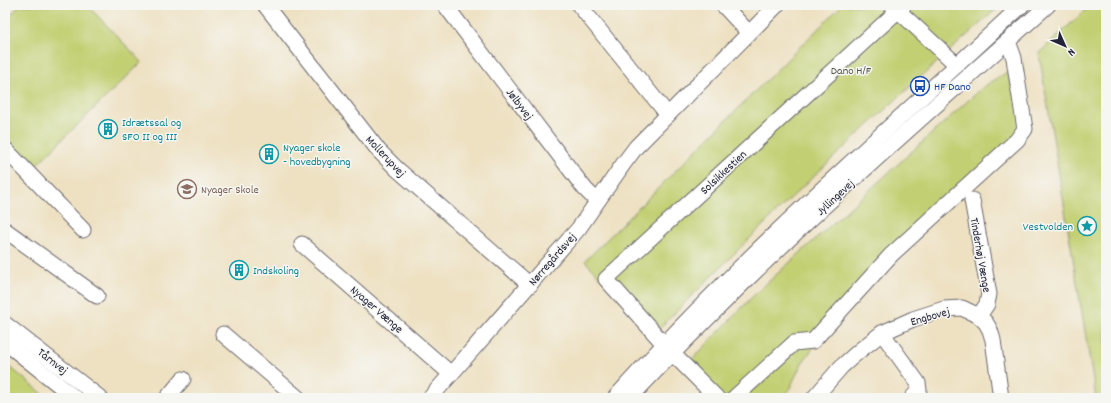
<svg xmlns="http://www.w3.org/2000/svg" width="1111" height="403" viewBox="0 0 1111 403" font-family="Dekko,sans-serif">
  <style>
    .green { fill: #c2d073; stroke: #727957 }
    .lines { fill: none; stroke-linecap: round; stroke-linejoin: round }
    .minor-casing { stroke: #69656a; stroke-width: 17 }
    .minor { stroke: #fff; stroke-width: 15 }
    .labels { text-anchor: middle; stroke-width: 3; stroke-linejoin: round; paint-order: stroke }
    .park-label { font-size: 12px; fill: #52564c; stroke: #f6f6f2 }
    .transit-label { font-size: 12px; fill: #164399; stroke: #f6f6f2; text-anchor: start }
    .street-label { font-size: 12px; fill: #22223b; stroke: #f6f6f2 }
    .culture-label { font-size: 12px; fill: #0d838f; stroke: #f6f6f2; text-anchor: start }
    .education-label { font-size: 12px; fill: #785e54; stroke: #f6f6f2; text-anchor: start }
  </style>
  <rect width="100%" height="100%" fill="#f6f6f2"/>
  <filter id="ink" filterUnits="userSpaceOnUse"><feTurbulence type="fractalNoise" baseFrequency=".025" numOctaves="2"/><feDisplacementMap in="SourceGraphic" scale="8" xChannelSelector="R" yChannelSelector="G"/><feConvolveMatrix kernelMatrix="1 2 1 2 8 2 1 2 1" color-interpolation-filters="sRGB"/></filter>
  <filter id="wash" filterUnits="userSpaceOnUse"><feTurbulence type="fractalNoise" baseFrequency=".012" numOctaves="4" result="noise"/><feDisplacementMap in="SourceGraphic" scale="16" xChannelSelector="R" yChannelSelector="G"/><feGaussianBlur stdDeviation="0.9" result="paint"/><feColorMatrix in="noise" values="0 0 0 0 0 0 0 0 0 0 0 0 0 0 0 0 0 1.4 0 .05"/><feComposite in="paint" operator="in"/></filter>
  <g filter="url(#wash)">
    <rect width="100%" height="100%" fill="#eee1c2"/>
    <g class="green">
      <path d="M20,5h67l55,57 -110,107 -27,-30v-118z"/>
      <path d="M842,5h159c-90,80 -179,161 -264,246 -29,28 -56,56 -84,84l-68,-74z"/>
      <path d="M1091,5h15v393h-10l-57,-345z"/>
      <path d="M1007,72l21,60 -137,126 -66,74 -23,31 -17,35h-74l-27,-30 72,-75 226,-205z"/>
      <path d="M5,363l43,35h-43z"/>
    </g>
  </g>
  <g filter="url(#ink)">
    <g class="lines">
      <g class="minor-casing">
        <g id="minor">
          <path d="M265,5l114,146 18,18 133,116"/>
          <path d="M445,5l140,184 12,12"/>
          <path d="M579,5l89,110"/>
          <path d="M723,5l26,28"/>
          <path d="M892,5l65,60"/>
          <path d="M5,149l78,81"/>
          <path d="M972,200l17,94 -2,10 -8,12"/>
          <path d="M5,230l92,66"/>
          <path d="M302,244l149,130"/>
          <path d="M5,324l95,74"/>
          <path d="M882,333l36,50 1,7 -7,8"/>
          <path d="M223,334l75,64"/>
          <path d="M5,342l70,56"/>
          <path d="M664,344l-58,-65 298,-274"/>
          <path d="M673,354l44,44"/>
          <path d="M167,398l16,-19"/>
          <path d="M430,398l149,-170 45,-65 12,-16 141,-142"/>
          <path d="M615,398c125,-141 269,-264 407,-393"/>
          <path d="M630,398c28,-31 58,-60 87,-89 106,-106 220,-204 331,-304"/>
          <path d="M734,398l60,-55 19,-2 78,-86 126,-115 8,-11 -10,-64 -1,-7 -6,-17"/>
          <path d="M814,398l27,-31 18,-16 23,-18 31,-14 31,-10 18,-1 17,8 7,7 4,7 3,10 8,58"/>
        </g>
      </g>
      <use href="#minor" class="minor"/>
    </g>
  </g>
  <defs>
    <g id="bus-ring" transform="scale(1)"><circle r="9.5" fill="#f6f6f2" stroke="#1a4fb4" stroke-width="1.5"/><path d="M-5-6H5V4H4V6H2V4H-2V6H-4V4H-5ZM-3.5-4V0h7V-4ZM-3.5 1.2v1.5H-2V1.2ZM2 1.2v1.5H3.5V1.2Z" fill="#1a4fb4"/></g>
    <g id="building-ring" transform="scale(1)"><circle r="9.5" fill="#f6f6f2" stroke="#0f9aa8" stroke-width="1.5"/><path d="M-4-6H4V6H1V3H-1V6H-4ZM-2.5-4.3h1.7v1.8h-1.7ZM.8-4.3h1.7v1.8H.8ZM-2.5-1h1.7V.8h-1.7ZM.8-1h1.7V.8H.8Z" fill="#0f9aa8"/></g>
    <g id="school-ring" transform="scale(1)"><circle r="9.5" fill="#f6f6f2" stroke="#8d6e63" stroke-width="1.5"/><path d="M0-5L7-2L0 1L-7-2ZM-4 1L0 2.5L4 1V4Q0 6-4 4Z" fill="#8d6e63"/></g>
    <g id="sight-ring" transform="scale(1)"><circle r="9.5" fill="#f6f6f2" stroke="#0f9aa8" stroke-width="1.5"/><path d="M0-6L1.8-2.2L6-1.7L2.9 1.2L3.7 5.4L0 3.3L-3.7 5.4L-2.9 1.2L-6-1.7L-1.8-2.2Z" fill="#0f9aa8"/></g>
  </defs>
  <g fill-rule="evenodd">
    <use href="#bus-ring" x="920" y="86"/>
    <use href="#building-ring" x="108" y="129"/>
    <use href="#building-ring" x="269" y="154"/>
    <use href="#school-ring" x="187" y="189"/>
    <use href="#sight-ring" x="1087" y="226"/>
    <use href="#building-ring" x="239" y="270"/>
  </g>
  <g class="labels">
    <g class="park-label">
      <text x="851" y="74">Dano H/F</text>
    </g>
    <g class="transit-label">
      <text x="934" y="90">HF Dano</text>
    </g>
    <g class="street-label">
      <text transform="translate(520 104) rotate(53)" y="4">Jølbyvej</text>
      <text transform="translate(386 156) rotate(47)" y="4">Mollerupvej</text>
      <text transform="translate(723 172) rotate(-43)" y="4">Solsikkestien</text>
      <text transform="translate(835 197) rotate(-43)" y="4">Jyllingevej</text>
      <text transform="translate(981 255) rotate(80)" y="4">Tinderhøj Vænge</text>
      <text transform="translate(552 259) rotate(-49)" y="4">Nørregårdsvej</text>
      <text transform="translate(377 309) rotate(41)" y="4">Nyager Vænge</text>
      <text transform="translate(930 316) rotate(-16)" y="4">Engbovej</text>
      <text transform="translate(53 361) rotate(38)" y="4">Tårnvej</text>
    </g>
    <g class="culture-label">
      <text x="122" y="126">Idrætssal og<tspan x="122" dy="14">SFO II og III</tspan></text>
      <text x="283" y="151">Nyager skole<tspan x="283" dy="14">- hovedbygning</tspan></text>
      <text x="1073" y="230" text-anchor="end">Vestvolden</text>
      <text x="253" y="274">Indskoling</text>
    </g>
    <g class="education-label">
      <text x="201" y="193">Nyager Skole</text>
    </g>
  </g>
  <rect width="1111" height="403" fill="none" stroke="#f6f6f2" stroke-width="20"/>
  <g transform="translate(1065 46) rotate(135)" stroke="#f6f6f2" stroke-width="3" paint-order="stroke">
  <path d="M0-3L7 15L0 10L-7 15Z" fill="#22223b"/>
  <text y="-6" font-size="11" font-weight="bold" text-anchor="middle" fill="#22223b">N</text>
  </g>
</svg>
